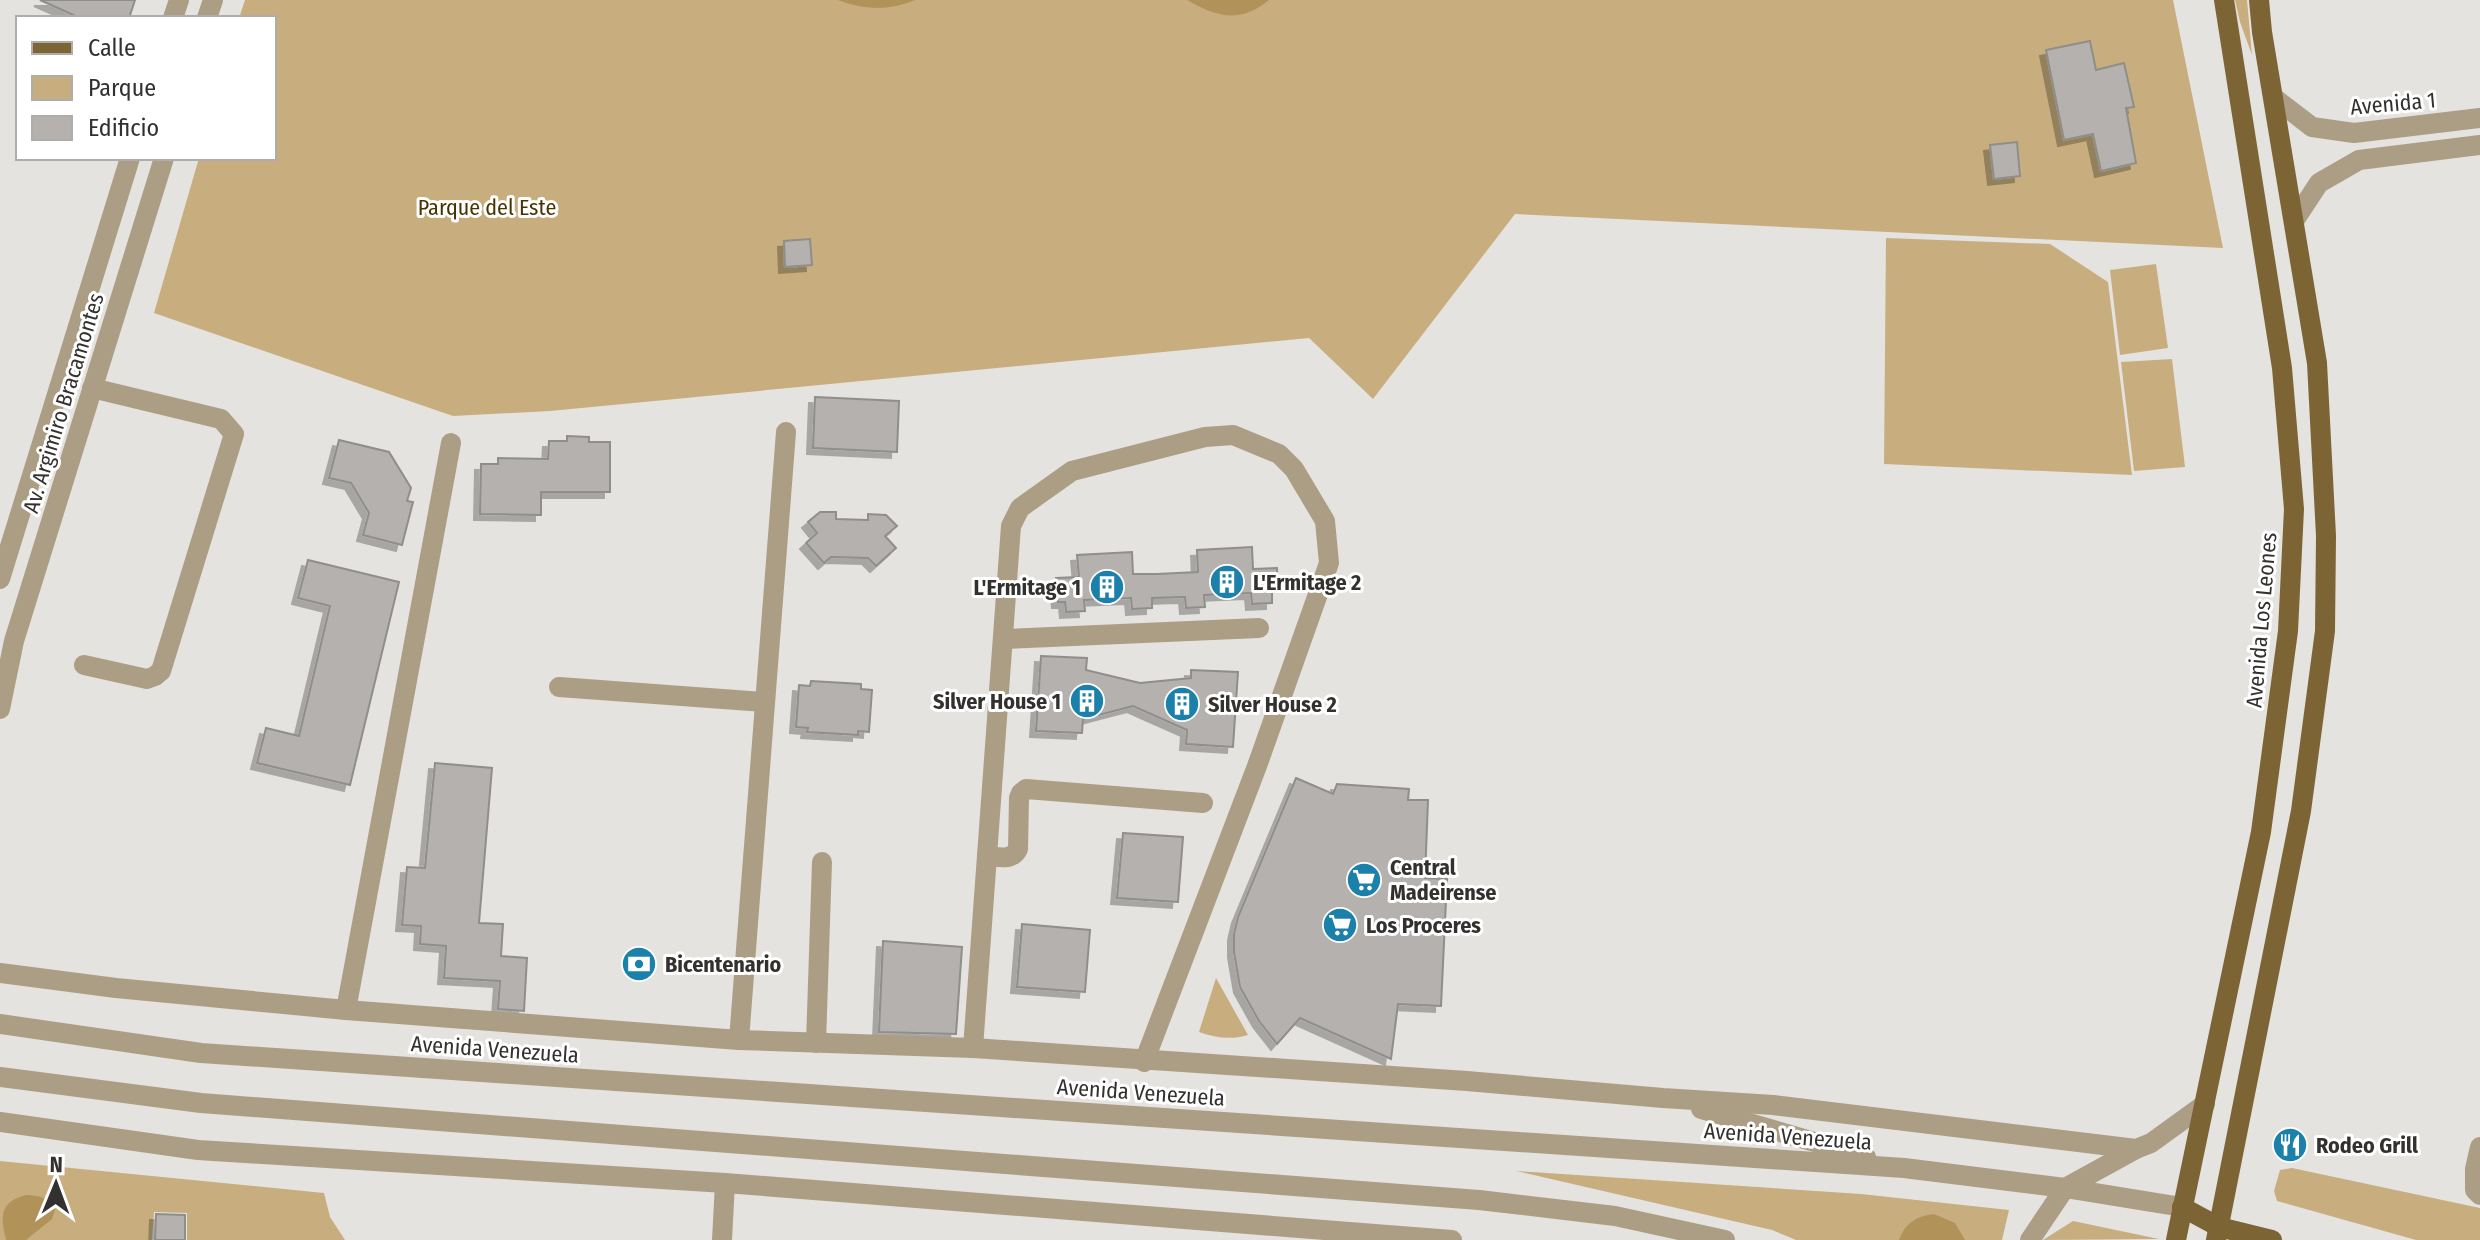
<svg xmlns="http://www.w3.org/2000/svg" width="2480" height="1240" viewBox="0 0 2480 1240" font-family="'Fira Sans Condensed',sans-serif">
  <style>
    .green { fill: #c8ae7e }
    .water { fill: #b19258 }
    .building { fill: #b4b1ae; stroke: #908e8a; stroke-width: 2; filter: url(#shadow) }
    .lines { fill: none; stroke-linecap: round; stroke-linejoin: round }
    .minor { stroke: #ac9e85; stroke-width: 20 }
    .major { stroke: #7d6435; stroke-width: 20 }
    .labels { text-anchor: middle; stroke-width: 6; stroke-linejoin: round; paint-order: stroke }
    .street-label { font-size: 22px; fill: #32312f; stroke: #fff }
    .park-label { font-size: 22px; fill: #483200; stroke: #fff }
    .poi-label { font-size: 22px; font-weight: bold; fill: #32312f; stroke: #fff; text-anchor: start }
  </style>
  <defs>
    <filter id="shadow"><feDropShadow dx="-6" dy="6" stdDeviation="0" flood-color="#0004"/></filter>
  </defs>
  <rect width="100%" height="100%" fill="#e5e3df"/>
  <g class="green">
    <path d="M245,0h1928l50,248 -708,-34 -142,185 -64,-61 -759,73 -97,5 -299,-103 45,-155h75v-140h-35z"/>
    <path d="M2235,0h12l5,55 -12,-33z"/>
    <path d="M1886,238l164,6 58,38 24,193 -248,-11z"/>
    <path d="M2156,264l12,84 -48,7 -10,-85z"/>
    <path d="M2172,359l13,108 -51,4 -13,-109z"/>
    <path d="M1216,978l32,57c-17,5 -32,3 -49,-3z"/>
    <path d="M0,1161l324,32 6,24 15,23h-158v-27l-33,-1 -2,28h-152z"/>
    <path d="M2292,1168l188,40v32h-64l-139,-39 -3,-10 6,-21z"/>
    <path d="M1516,1171l345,23 148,16 -7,30h-206l-24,-10z"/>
    <path d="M2073,1221l86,18 -116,1z"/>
  </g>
  <g class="water">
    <path d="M838,0h77c-26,11 -51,10 -77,0z"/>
    <path d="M1187,0h82c-29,24 -52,17 -82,0z"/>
    <path d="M26,1195c13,0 23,3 29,15l-3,9 -26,21h-20c-6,-25 -6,-38 20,-45z"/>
    <path d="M1934,1214l21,9 10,17h-66c6,-17 18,-24 35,-26z"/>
  </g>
  <g class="building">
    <path d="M40,0h95l-6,18h-49z"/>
    <path d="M2090,41l6,29 28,-7 10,44 -8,1 10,55 -35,8 -8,-37 -29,6 -18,-90z"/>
    <path d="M2017,142l3,34 -26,3 -4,-34z"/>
    <path d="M810,239l2,26 -27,2 -1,-26z"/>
    <path d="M815,397l84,4 -2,51 -84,-4z"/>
    <path d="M567,436l22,1v5h21v50h-69v23l-61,-1 1,-50h17v-6l50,1 1,-18h18z"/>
    <path d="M339,440l50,12 22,36 -4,13 6,1 -11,43 -39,-10 6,-22 -18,-30 -22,-5z"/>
    <path d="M820,512h16v7l32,1v-6l18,1 11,11 -12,10 11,12 -20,18 -8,-8 -37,-1 -7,6 -18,-20 11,-10 -9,-11z"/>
    <path d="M1252,547l1,22 24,-1 1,23 -6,1v11l-20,1 -1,-11 -47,2 1,12 -19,1 -1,-11 -33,1v10l-20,1 -1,-11 -47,2 1,11 -19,1 -1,-10h-7l-2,-24 23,-1 -2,-22 55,-3 1,22h24l41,-2 -1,-22z"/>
    <path d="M308,560l91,22 -49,203 -93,-22 9,-35 33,8 31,-130 -32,-8z"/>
    <path d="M1041,656l46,2 -1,12 54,13 51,-5v-8l47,2 -5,75 -47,-3 1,-14 -54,-24 -50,13 -1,14 -46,-2z"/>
    <path d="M811,681l50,3v5l11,1 -3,42 -11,-1v4l-51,-3 1,-4 -12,-1 3,-42 11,1z"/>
    <path d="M435,763l57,5 -13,155 24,1 -2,32 26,2 -3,53 -26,-2 2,-28 -56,-3 2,-32 -26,-2 1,-18 -19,-1 5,-58 18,1z"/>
    <path d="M1296,778l37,16 4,-10 72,5 -1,11h20l-3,78 22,1 -6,127 -43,-2 -7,55 -91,-41 -23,26 -18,-23 -19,-34 -6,-35v-18l4,-17z"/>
    <path d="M1123,833l60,4 -5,65 -61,-4z"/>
    <path d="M1022,924l68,6 -5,62 -68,-5z"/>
    <path d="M883,941l79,6 -6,87 -77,-2z"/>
    <path d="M156,1214l29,1v25h-30z"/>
  </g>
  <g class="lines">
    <g class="minor">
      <path d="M173,18l6,-18"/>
      <path d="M207,18l6,-18"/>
      <path d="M2273,97l39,30 42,6 126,-15"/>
      <path d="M2294,221l25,-38 40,-23 121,-15"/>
      <path d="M0,579l130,-421"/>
      <path d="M1004,639l255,-11"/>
      <path d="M84,665l63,14 8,-3 6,-5 73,-237 -13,-15 -129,-31"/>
      <path d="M559,687l205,15"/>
      <path d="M0,709l14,-68 150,-483"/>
      <path d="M987,856c12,1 25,5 31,-7l1,-51 2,-5 5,-4 177,14"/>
      <path d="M0,973l116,15 230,22 393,30 234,8 494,33 196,17 110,7 363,44 15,-6 54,-39"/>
      <path d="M346,1010l105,-567"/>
      <path d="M0,1024l201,29 1703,115 161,20 117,19"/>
      <path d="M739,1040l47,-608"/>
      <path d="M816,1043l6,-181"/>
      <path d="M973,1048l38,-522 9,-18 52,-37 133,-34 28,-2 46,19 15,15 31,52 4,42 -72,203 -113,296"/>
      <path d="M0,1077l201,26 1278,97 136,16 110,24"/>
      <path d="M1701,1109l165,48"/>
      <path d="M0,1122l198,28 527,33 727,57"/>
      <path d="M2480,1147l-5,22v21l5,5"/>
      <path d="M722,1240l3,-57"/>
      <path d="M2030,1240l35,-52 71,-39"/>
    </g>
    <g class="major">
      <path d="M2182,1207l37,20 53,13"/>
      <path d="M2176,1240l85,-408 27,-201 6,-122 -12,-141 -58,-368"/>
      <path d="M2216,1240l85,-429 24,-180 1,-95 -9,-173 -55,-331 -3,-32"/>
    </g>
  </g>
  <defs>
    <g id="building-disc" transform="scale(1.8)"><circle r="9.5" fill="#1b81ab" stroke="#fff"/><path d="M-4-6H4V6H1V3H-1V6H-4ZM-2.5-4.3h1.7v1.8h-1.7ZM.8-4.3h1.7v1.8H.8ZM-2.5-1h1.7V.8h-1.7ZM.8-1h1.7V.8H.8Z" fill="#fff"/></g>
    <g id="supermarket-disc" transform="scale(1.8)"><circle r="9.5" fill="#1b81ab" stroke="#fff"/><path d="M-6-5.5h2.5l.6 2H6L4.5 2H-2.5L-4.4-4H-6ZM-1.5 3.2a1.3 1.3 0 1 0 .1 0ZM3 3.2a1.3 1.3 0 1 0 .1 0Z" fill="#fff"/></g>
    <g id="bank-disc" transform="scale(1.8)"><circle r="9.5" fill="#1b81ab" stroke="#fff"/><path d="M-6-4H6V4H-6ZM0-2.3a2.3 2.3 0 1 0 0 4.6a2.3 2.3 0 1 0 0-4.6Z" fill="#fff"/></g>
    <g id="restaurant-disc" transform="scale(1.8)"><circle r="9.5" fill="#1b81ab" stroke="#fff"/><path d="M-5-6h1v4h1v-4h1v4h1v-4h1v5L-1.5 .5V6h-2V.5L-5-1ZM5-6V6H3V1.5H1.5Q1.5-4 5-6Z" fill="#fff"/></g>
  </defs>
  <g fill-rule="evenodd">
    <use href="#building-disc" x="1227" y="582"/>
    <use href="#building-disc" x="1107" y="587"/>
    <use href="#building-disc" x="1087" y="701"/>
    <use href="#building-disc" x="1182" y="704"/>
    <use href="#supermarket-disc" x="1364" y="880"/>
    <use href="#supermarket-disc" x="1340" y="925"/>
    <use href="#bank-disc" x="639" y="964"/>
    <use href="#restaurant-disc" x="2290" y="1145"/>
  </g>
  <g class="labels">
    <g class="street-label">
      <text transform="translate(2393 103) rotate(-5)" y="8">Avenida 1</text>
      <text transform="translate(63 403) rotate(-73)" y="8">Av. Argimiro Bracamontes</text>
      <text transform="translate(2261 620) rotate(-85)" y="8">Avenida Los Leones</text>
      <text transform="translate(495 1049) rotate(4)" y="8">Avenida Venezuela</text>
      <text transform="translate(1141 1092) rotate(4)" y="8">Avenida Venezuela</text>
      <text transform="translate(1788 1136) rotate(4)" y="8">Avenida Venezuela</text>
    </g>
    <g class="park-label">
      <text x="487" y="215">Parque del Este</text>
    </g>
    <g class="poi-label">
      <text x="1253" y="590">L'Ermitage 2</text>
      <text x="1081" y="595" text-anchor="end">L'Ermitage 1</text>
      <text x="1061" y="709" text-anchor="end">Silver House 1</text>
      <text x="1208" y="712">Silver House 2</text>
      <text x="1390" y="875">Central<tspan x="1390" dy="25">Madeirense</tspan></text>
      <text x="1366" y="933">Los Proceres</text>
      <text x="665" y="972">Bicentenario</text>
      <text x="2316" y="1153">Rodeo Grill</text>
    </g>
  </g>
  <rect x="16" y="16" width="260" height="144" fill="#ffffff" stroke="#adadac" stroke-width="2"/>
  <rect x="32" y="42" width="40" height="12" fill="#7d6435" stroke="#adadac" stroke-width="2"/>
  <text x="88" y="56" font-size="24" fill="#32312f">Calle</text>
  <rect x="32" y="76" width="40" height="24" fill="#c8ae7e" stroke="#adadac" stroke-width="2"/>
  <text x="88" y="96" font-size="24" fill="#32312f">Parque</text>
  <rect x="32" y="116" width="40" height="24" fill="#b4b1ae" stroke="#adadac" stroke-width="2"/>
  <text x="88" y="136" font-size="24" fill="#32312f">Edificio</text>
  <g transform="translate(56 1184) rotate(1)" stroke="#ffffff" stroke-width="6" paint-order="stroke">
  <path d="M0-6L14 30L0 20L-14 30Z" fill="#32312f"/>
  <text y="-12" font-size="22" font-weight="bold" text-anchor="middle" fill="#32312f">N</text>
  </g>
</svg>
